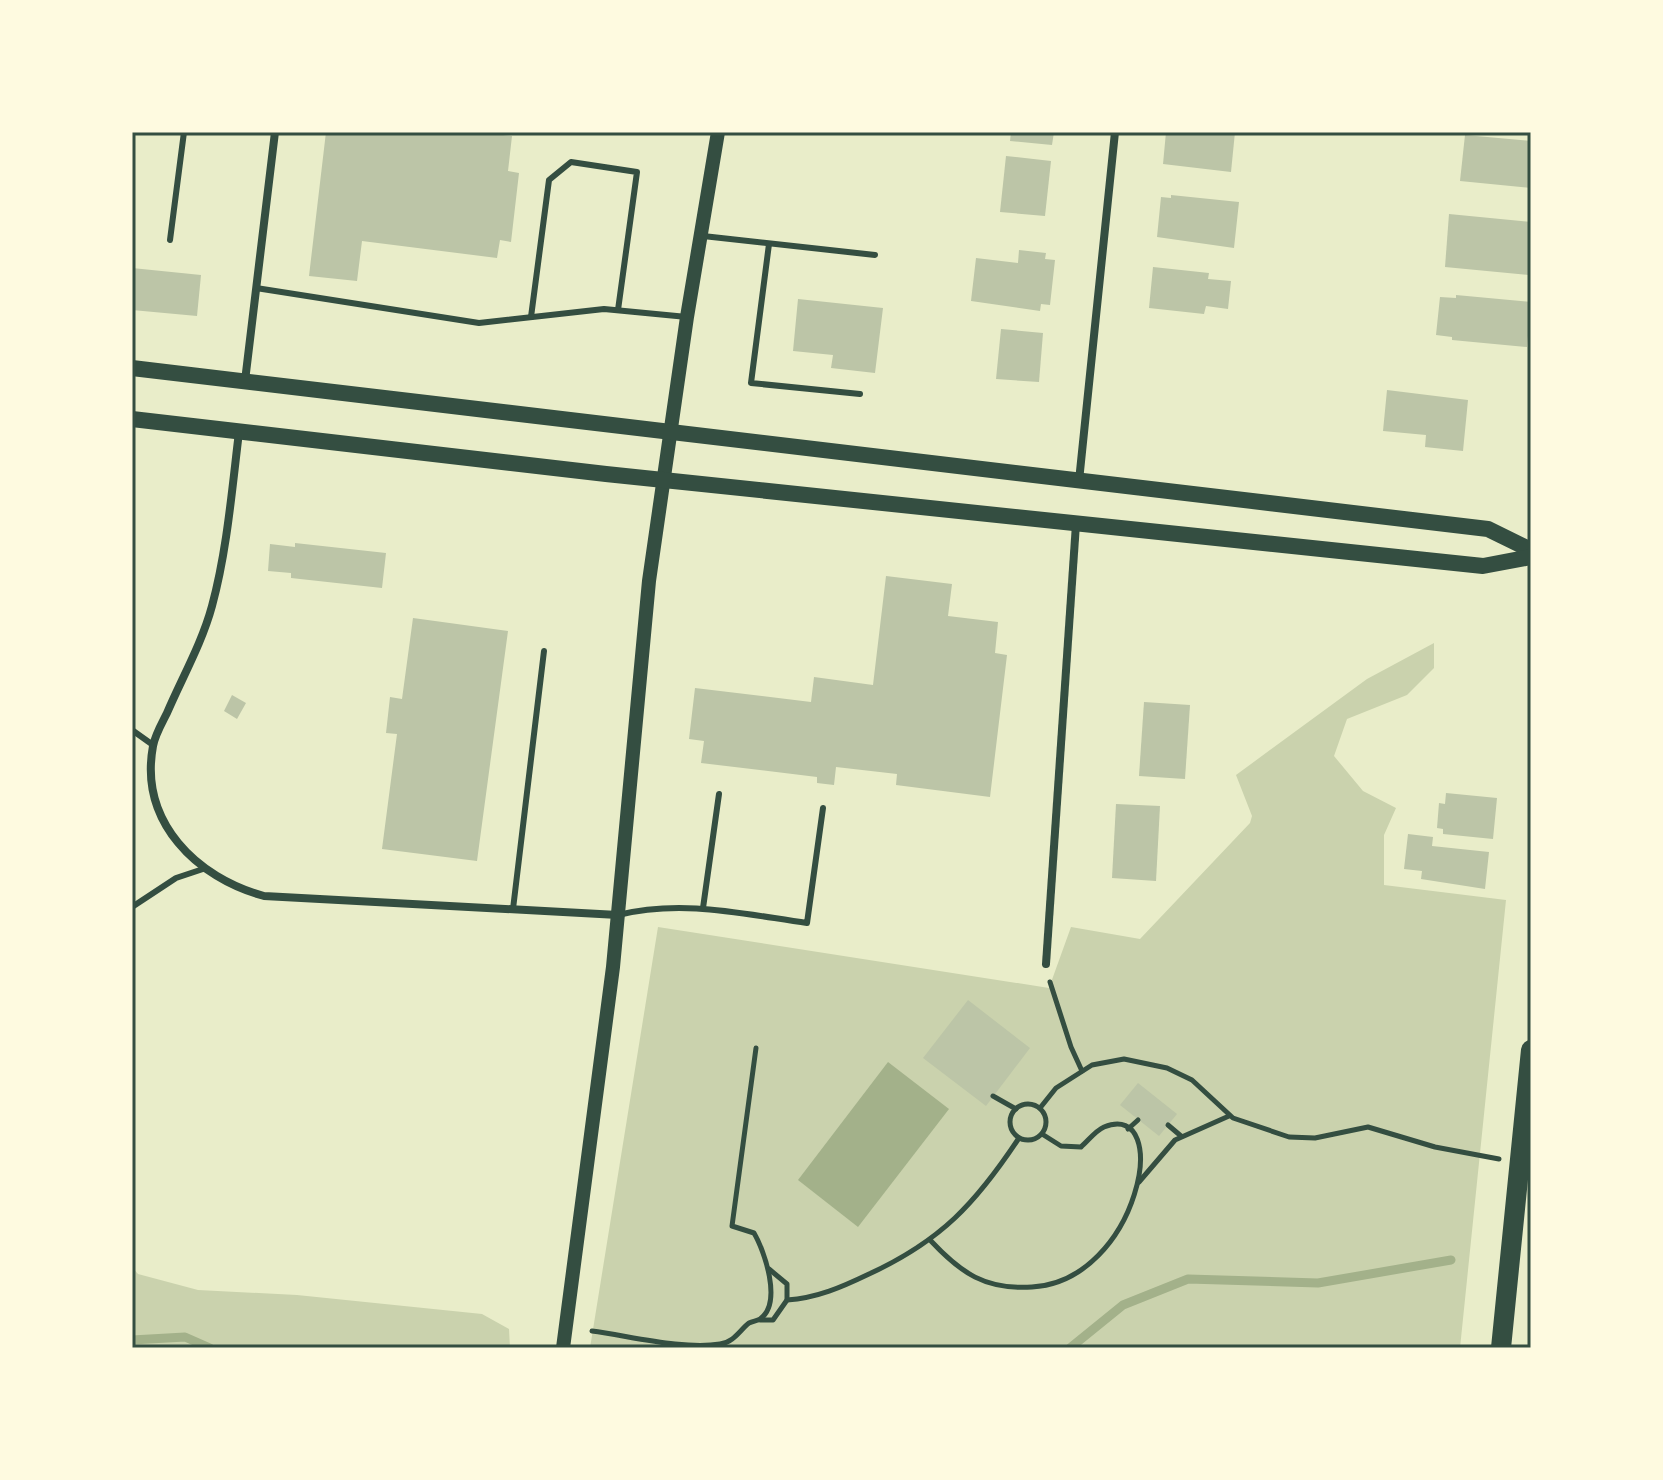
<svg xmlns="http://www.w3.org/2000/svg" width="1663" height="1480" viewBox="0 0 1663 1480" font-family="Manrope,sans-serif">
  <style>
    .green { fill: #cad2ad }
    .water { fill: #a3b18a }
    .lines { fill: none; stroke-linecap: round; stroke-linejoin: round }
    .stream { stroke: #a3b18a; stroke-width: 9 }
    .building { fill: #bcc5a7 }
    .path { stroke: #344e41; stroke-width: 5 }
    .service { stroke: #344e41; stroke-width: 6 }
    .minor { stroke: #344e41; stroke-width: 8 }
    .tertiary { stroke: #344e41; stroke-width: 14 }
    .secondary { stroke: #344e41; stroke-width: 16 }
    .primary { stroke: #344e41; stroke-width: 20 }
    .neatline { fill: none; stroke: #344e41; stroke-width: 3 }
  </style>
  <rect width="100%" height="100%" fill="#e9edc9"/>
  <g class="green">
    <path d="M1434,643v25l-27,27 -60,24 -13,37 29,35 33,17 -12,27v50l122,15 -46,448h-870l68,-421 391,61 22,-61 69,12 110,-116 2,-7 -16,-41 131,-96z"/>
    <path d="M132,1267l6,7 60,16 99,5 185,19 27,15 1,19h-378z"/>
  </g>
  <path class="water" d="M888,1062l61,47 -91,118 -60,-47z"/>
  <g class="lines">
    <g class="stream">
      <path d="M132,1340l53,-3 25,11"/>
      <path d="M1070,1348l53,-43 65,-26 130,4 133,-23"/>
    </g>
  </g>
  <g class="building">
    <path d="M326,132h148l38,4 -4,35 11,2 -8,69 -11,-2 -3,18 -135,-17 -5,40 -48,-5z"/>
    <path d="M1011,132h43l-2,13 -42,-4z"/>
    <path d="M1166,132h69l-4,40 -68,-8z"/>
    <path d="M1465,135l66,6v47l-71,-7z"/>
    <path d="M1006,156l45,5 -6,55 -45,-4z"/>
    <path d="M1171,195l68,7 -5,46 -77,-11 4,-40 10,1z"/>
    <path d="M1449,214l82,8 -2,53 -84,-8z"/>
    <path d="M1019,250l27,3 -1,6 10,1 -5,45 -9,-1 -1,7 -69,-10 5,-43 42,5z"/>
    <path d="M1153,267l56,6 -1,6 23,2 -3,28 -22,-3 -2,8 -55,-6z"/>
    <path d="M132,268l69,7 -4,41 -65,-6z"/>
    <path d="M1456,295l75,7 -4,45 -75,-7v-3l-16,-2 4,-38 16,1z"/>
    <path d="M798,299l85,9 -8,65 -44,-5 2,-13 -40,-4z"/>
    <path d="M1001,329l42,4 -4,49 -43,-3z"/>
    <path d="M1387,390l81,10 -5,51 -38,-4 1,-12 -43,-4z"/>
    <path d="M295,543l91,10 -4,35 -91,-10v-5l-23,-2 2,-27 25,3z"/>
    <path d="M886,576l66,8 -4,32 50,6 -3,31 12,2 -17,142 -94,-12 1,-11 -61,-7 -2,18 -17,-2v-6l-116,-14 3,-22 -15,-2 6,-51 116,14 3,-25 59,8z"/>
    <path d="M413,618l95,13 -31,230 -95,-12 15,-115 -11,-1 4,-36 12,2z"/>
    <path d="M232,695l14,8 -9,16 -13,-8z"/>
    <path d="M1144,702l46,3 -5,74 -46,-3z"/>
    <path d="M1446,793l51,5 -4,41 -50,-5v-5l-6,-1 2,-25 6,1z"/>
    <path d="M1116,804l44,2 -4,75 -44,-3z"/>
    <path d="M1408,834l25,3 -1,9 57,6 -4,37 -64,-10 1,-8 -18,-2z"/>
    <path d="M968,1000l62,48 -44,58 -63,-48z"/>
    <path d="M1138,1083l39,31 -18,22 -39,-31z"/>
  </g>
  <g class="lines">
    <g class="path">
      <path d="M1050,982l21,65 11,24"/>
      <path d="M993,1096l23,13"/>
      <circle cx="1028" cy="1122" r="18"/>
      <path d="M1040,1108l16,-20 36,-23 32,-6 43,9 25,12 41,38 56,19 26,1 53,-11 67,20 64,12"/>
      <path d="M1168,1125l13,11"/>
      <path d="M1128,1129l10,-9"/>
      <path d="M1139,1182l36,-42 54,-24"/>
      <path d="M931,1241c30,32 54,49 101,46 107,-6 142,-188 72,-160 -9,4 -16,14 -23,20l-20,-1 -19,-12"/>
      <path d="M787,1300c30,-2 55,-13 82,-26 72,-33 107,-71 150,-136"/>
      <path d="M760,1320h13l14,-20v-16l-18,-15"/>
      <path d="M592,1331c38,5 92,19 128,13 14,-2 19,-13 29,-21 4,-2 8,-2 11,-4 23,-16 4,-69 -6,-86l-22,-7 24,-178"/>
    </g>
    <g class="service">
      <path d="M703,236l172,19"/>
      <path d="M170,240l14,-108"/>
      <path d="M769,244l-18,139 109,11"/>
      <path d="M256,288l223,35 125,-14 83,8"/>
      <path d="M531,317l18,-137 22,-18 66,10 -19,138"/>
      <path d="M132,730l21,15"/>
      <path d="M132,907l44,-29 27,-9"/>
      <path d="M703,908l16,-114"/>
      <path d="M513,909l31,-258"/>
      <path d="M618,915c64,-16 125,-1 189,8l16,-115"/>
    </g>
    <g class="minor">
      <path d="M245,381l30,-249"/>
      <path d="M239,432c-7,57 -12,119 -27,174 -10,37 -30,72 -45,107 -5,10 -12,22 -14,33 -14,76 44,132 111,150l354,19"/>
      <path d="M1079,481l36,-349"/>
      <path d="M1046,964l30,-440"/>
    </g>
    <path class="tertiary" d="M563,1348l50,-381 36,-386 38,-264 31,-185"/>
    <g class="secondary">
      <path d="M132,368l1356,161 43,21"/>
      <path d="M132,419l474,55 877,92 48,-9"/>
    </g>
    <path class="primary" d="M1501,1348l30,-298"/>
  </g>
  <rect width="1663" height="1480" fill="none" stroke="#fefae0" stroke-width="268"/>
  <rect x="134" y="134" width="1395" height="1212" class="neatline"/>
</svg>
